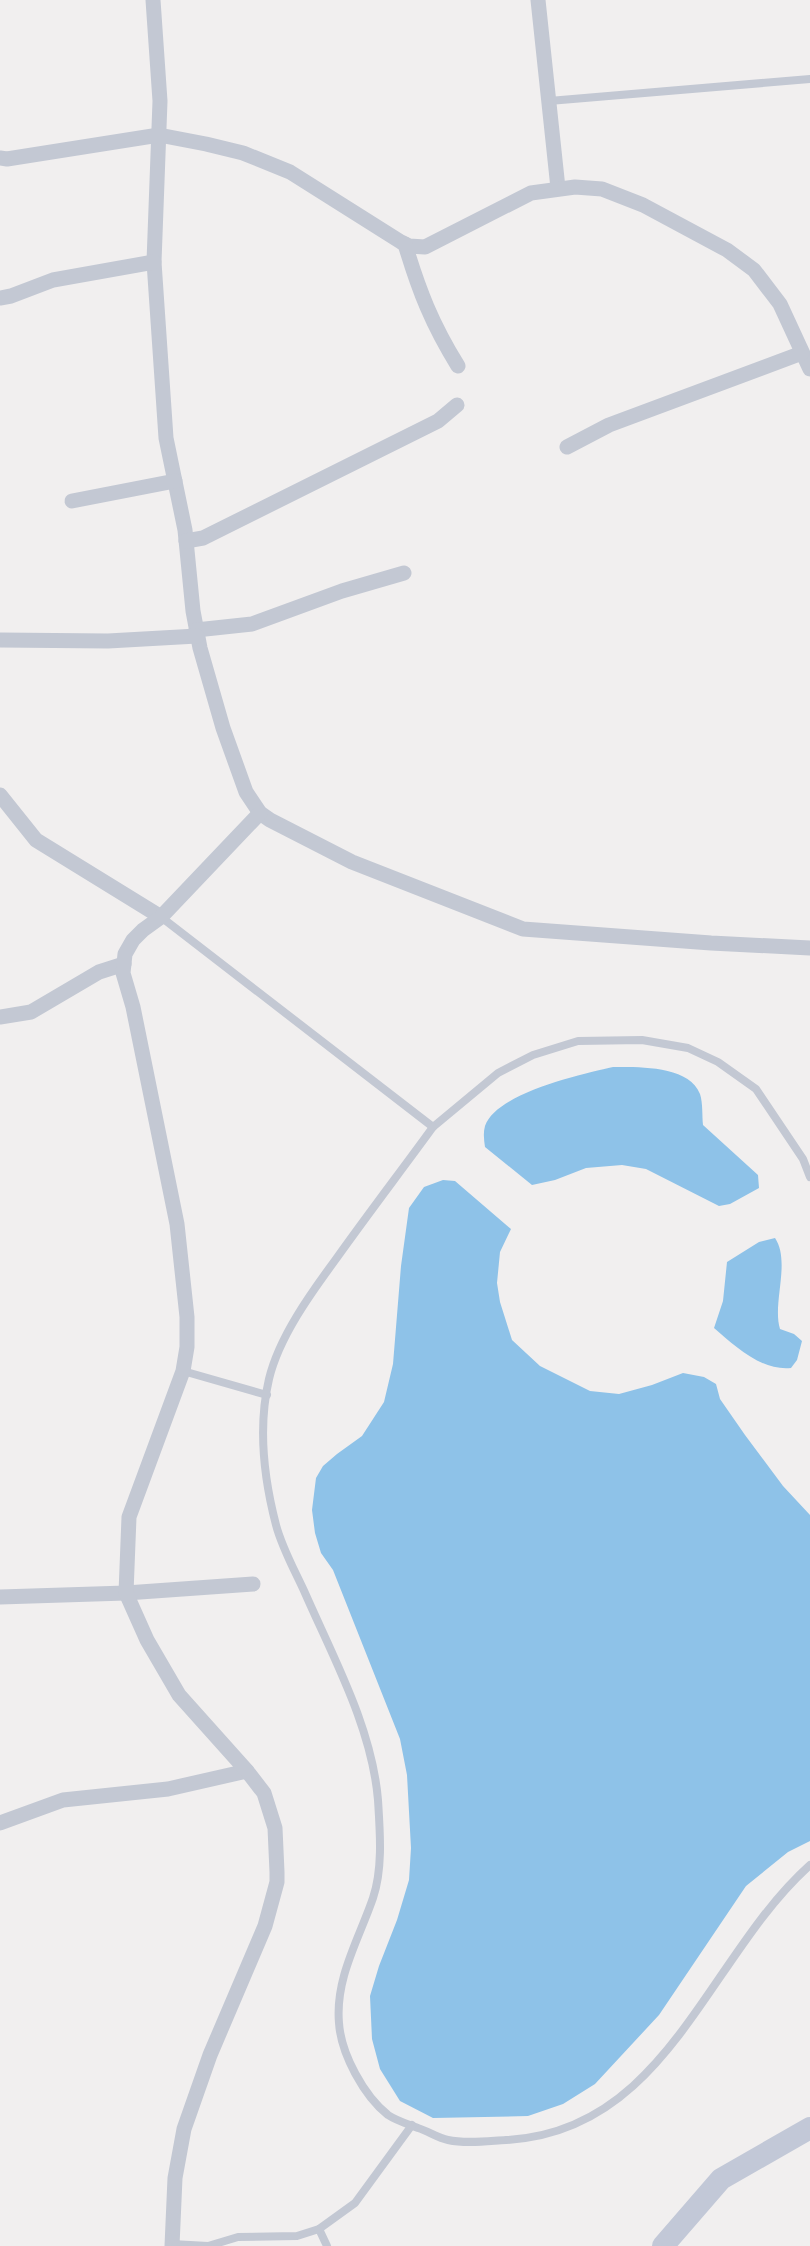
<svg xmlns="http://www.w3.org/2000/svg" width="810" height="2246" viewBox="0 0 810 2246" font-family="Raleway,sans-serif">
  <style>
    .water { fill: #8ec2e8 }
    .lines { fill: none; stroke-linecap: round; stroke-linejoin: round }
    .lane { stroke: #c3c8d3; stroke-width: 8 }
    .street { stroke: #c3c8d3; stroke-width: 15 }
    .secondary { stroke: #c2c8d7; stroke-width: 22 }
  </style>
  <rect width="100%" height="100%" fill="#f1efef"/>
  <g class="water">
    <path d="M613,1067c24,0 76,-2 87,27 3,9 2,22 3,31l55,50 1,13 -29,16 -11,2 -73,-37 -24,-4 -36,3 -31,12 -23,5 -47,-38c-1,-7 -2,-14 0,-21 11,-33 97,-52 128,-59z"/>
    <path d="M443,1180l12,1 56,48 -11,23 -3,31 3,19 12,38 28,26 50,25 29,3 33,-9 31,-12 21,4 12,7 4,15 25,36 38,51 27,29v326l-22,11 -42,34 -87,129 -64,69 -32,20 -35,12 -95,2 -33,-17 -20,-32 -8,-30 -2,-43 9,-30 18,-46 12,-40 2,-32 -4,-73 -7,-36 -67,-169 -12,-17 -6,-20 -3,-23 4,-32 7,-12 14,-12 25,-18 22,-34 9,-38 8,-98 8,-58 15,-21z"/>
    <path d="M775,1238c16,24 -3,65 5,91l14,5 8,7 -5,19 -6,8c-30,3 -56,-22 -77,-40l9,-27 4,-39 32,-20z"/>
  </g>
  <g class="lines">
    <g class="lane">
      <path d="M549,101l261,-22"/>
      <path d="M161,917l272,210 65,-54 35,-18 45,-14 64,-1 46,8 30,14 38,27 47,70 7,18"/>
      <path d="M433,1127c-32,44 -65,87 -97,132 -25,34 -57,78 -67,120 -11,47 -5,100 7,146 6,23 19,46 29,68 29,66 67,135 73,207 2,32 5,68 -5,98 -14,41 -38,80 -34,125 2,31 25,73 49,92 9,6 20,9 30,13 10,3 20,10 30,12 18,4 40,1 58,0 161,-8 201,-183 304,-275"/>
      <path d="M183,1371l84,24"/>
      <path d="M319,2229l8,17"/>
      <path d="M172,2244l36,2 30,-9 59,-1 22,-7 36,-26 57,-78"/>
    </g>
    <g class="street">
      <path d="M153,0l7,101 -6,161 12,176 19,92 8,81 7,37 23,80 23,64 14,21 10,7 82,42 171,67 188,14 99,5"/>
      <path d="M538,0l20,188"/>
      <path d="M0,158l7,1 152,-24 47,9 37,9 47,19 111,70 8,4 16,1 106,-54 44,-6 27,2 41,16 84,45 27,20 26,34 30,65"/>
      <path d="M405,244c14,47 27,80 53,122"/>
      <path d="M0,298l11,-2 42,-16 101,-18"/>
      <path d="M567,447l42,-22 193,-72"/>
      <path d="M72,501l103,-20"/>
      <path d="M186,541l17,-3 235,-117 19,-16"/>
      <path d="M196,630l56,-6 90,-33 62,-18"/>
      <path d="M0,640l108,1 89,-5"/>
      <path d="M0,795l36,45 125,77"/>
      <path d="M0,1017l31,-5 68,-40 25,-8"/>
      <path d="M0,1597l126,-4 127,-9"/>
      <path d="M0,1823l63,-23 105,-11 79,-18"/>
      <path d="M172,2246l3,-68 9,-49 26,-74 55,-129 12,-44v-10l-2,-44 -11,-35 -17,-22 -68,-76 -32,-55 -21,-47 3,-76 54,-146 4,-24v-30l-10,-93 -44,-217 -10,-34 2,-19 8,-14 10,-10 18,-13 99,-104"/>
    </g>
    <path class="secondary" d="M663,2246l58,-67 89,-51"/>
  </g>
</svg>
